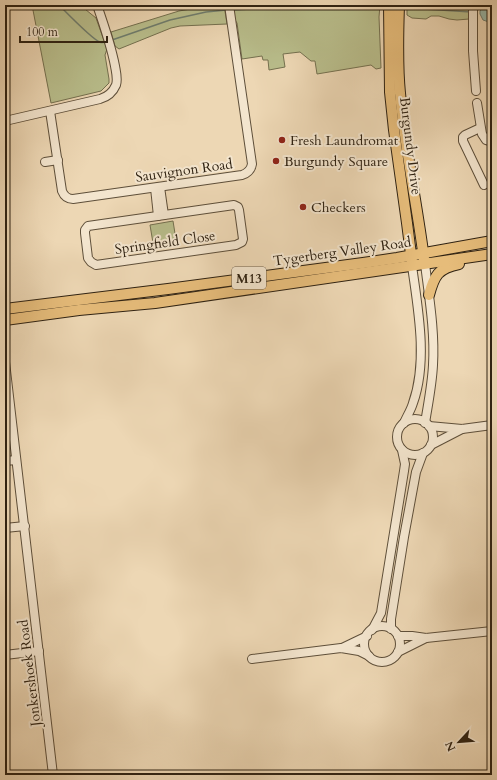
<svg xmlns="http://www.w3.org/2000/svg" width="497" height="780" viewBox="0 0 497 780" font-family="Cardo,serif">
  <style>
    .green { fill: #b9be8c; stroke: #74704f }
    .water { fill: #99baac; stroke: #6f7d6e }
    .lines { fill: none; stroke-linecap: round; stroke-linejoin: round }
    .stream { stroke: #6f7d6e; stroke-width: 1.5 }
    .minor-casing { stroke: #5e4f3a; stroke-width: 10 }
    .major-casing { stroke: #2f2212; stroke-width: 12 }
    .minor { stroke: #f3e5ce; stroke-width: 8 }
    .major { stroke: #e6bc7a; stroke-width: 10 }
    .poi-dot { fill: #8f2418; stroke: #f3e5ce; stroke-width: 1.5 }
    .labels { text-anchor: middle; stroke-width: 4; stroke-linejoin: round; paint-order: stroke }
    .shield { fill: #f3e5ce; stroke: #6a5c4a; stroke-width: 1 }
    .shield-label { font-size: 13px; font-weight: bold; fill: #2f2212 }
    .poi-label { font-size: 14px; fill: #2f2212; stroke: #f3e5ce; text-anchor: start }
    .street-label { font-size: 14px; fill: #2f2212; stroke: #f3e5ce }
  </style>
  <rect width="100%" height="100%" fill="#edd7b4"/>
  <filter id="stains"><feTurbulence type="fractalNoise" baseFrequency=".005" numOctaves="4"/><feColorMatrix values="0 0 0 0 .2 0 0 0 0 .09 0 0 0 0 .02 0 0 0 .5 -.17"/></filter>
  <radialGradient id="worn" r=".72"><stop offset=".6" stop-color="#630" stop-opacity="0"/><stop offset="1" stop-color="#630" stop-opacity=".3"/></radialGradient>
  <g class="green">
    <path d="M32,5h48l16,13 11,31 -2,6 4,24v4l-8,8 -50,12z"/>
    <path d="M214,5h10l3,19 -47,2 -9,2 -52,21 -4,-3 -4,-14 68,-21z"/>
    <path d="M233,5h147l-1,12 2,51 -5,1 -5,-4 -54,9 -2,-13h-4l-11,-9 -17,2 2,13 -16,3 -1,-10h-5l-1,-4 -20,3 -5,-36 -2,-3z"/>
    <path d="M407,5h32l3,1 6,-1 21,1v13l-12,1 -8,-1 -10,-3h-8l-5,3 -14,-1 -5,-3z"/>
    <path d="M173,221l4,25 -23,3 -4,-24z"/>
  </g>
  <path class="water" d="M485,5h7v18l-9,-3 -3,-6v-3z"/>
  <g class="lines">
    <g class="stream">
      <path d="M59,5c7,7 34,35 41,37 2,1 5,0 7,-1"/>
      <path d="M284,8h95"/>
      <path d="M409,8l62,4"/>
      <path d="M232,10l42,-2"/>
      <path d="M112,40l58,-20 36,-8 20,-2"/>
    </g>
    <g class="minor-casing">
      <g id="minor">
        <path d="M473,5v46l3,40"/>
        <path d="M477,103l5,31 4,6 6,2"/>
        <path d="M50,111l12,80c2,5 6,8 11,8l169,-24c6,-2 9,-5 10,-11l-23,-159"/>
        <path d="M5,121l95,-22c7,-2 13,-7 16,-14 2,-6 0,-13 -1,-19 -4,-21 -11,-41 -18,-61"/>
        <path d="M480,128l-15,7 -2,2v4l21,44"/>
        <path d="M45,162l13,-2"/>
        <path d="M160,187l4,28"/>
        <path d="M155,188l3,28"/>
        <path d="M234,205l4,2 1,3 4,29 -1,3 -6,3 -140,20 -5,-3 -3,-4 -3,-25v-3l3,-4z"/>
        <path d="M425,264c4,33 10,67 8,101 -1,20 -5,39 -8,58"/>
        <path d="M5,362l48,413"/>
        <circle cx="415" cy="437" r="18"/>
        <path d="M404,423c3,-7 7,-13 9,-20 15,-42 5,-94 -1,-137"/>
        <path d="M429,426l33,3 30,-4"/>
        <path d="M431,445l31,-16"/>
        <path d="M5,461l11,-1"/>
        <path d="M5,528l20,-2"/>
        <circle cx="382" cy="644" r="18"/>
        <path d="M391,629v-10l13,-82 12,-65 7,-19"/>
        <path d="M372,630l9,-17 23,-142 1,-7 -3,-14"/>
        <path d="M398,636h14l14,2 66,-7"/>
        <path d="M342,648l25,-12"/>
        <path d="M398,652l28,-14"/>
        <path d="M5,655l34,-4"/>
        <path d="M252,659l89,-11 18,3 10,5"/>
      </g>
    </g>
    <g class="major-casing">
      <g id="major">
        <path d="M389,5l1,87 4,38 13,93 5,39"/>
        <path d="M399,5c-1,29 -2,59 1,88 5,56 17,111 24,166"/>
        <path d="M429,295c5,-19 9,-27 30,-31"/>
        <path d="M5,309l163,-20 195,-26 34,-5 95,-17"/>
        <path d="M5,320l74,-10 76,-7 337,-49"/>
      </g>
    </g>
    <use href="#minor" class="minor"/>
    <use href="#major" class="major"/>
  </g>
  <g class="poi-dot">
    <circle cx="282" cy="140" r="4"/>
    <circle cx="276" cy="161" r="4"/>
    <circle cx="303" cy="207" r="4"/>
  </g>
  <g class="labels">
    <rect class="shield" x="232" y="267" width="34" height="22" rx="3"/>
    <g class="shield-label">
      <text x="249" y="283">M13</text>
    </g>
    <g class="poi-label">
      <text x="290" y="145">Fresh Laundromat</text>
      <text x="284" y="166">Burgundy Square</text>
      <text x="311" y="212">Checkers</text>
    </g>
    <g class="street-label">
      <text transform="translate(411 146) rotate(83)" y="5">Burgundy Drive</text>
      <text transform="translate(184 170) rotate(-8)" y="5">Sauvignon Road</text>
      <text transform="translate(165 242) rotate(-8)" y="5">Springfield Close</text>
      <text transform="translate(342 251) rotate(-8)" y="5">Tygerberg Valley Road</text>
      <text transform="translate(29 673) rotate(-97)" y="5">Jonkershoek Road</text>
    </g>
  </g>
  <rect width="497" height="780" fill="none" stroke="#edd7b4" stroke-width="20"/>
  <rect x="6" y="6" width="485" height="768" fill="none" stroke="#2f2212" stroke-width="2"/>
  <rect x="10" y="10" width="477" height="760" fill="none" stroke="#2f2212"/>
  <g transform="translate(459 742) rotate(244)" stroke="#f3e5ce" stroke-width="3" paint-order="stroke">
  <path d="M0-3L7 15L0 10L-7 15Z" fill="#2f2212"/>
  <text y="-6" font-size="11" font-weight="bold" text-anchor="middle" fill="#2f2212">N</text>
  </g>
  <path d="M20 36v6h87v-6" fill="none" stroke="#2f2212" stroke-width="2"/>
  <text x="26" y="36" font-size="12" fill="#2f2212" stroke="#f3e5ce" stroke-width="3" paint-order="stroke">100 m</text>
  <rect width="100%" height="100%" filter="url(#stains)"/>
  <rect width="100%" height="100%" fill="url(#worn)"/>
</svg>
